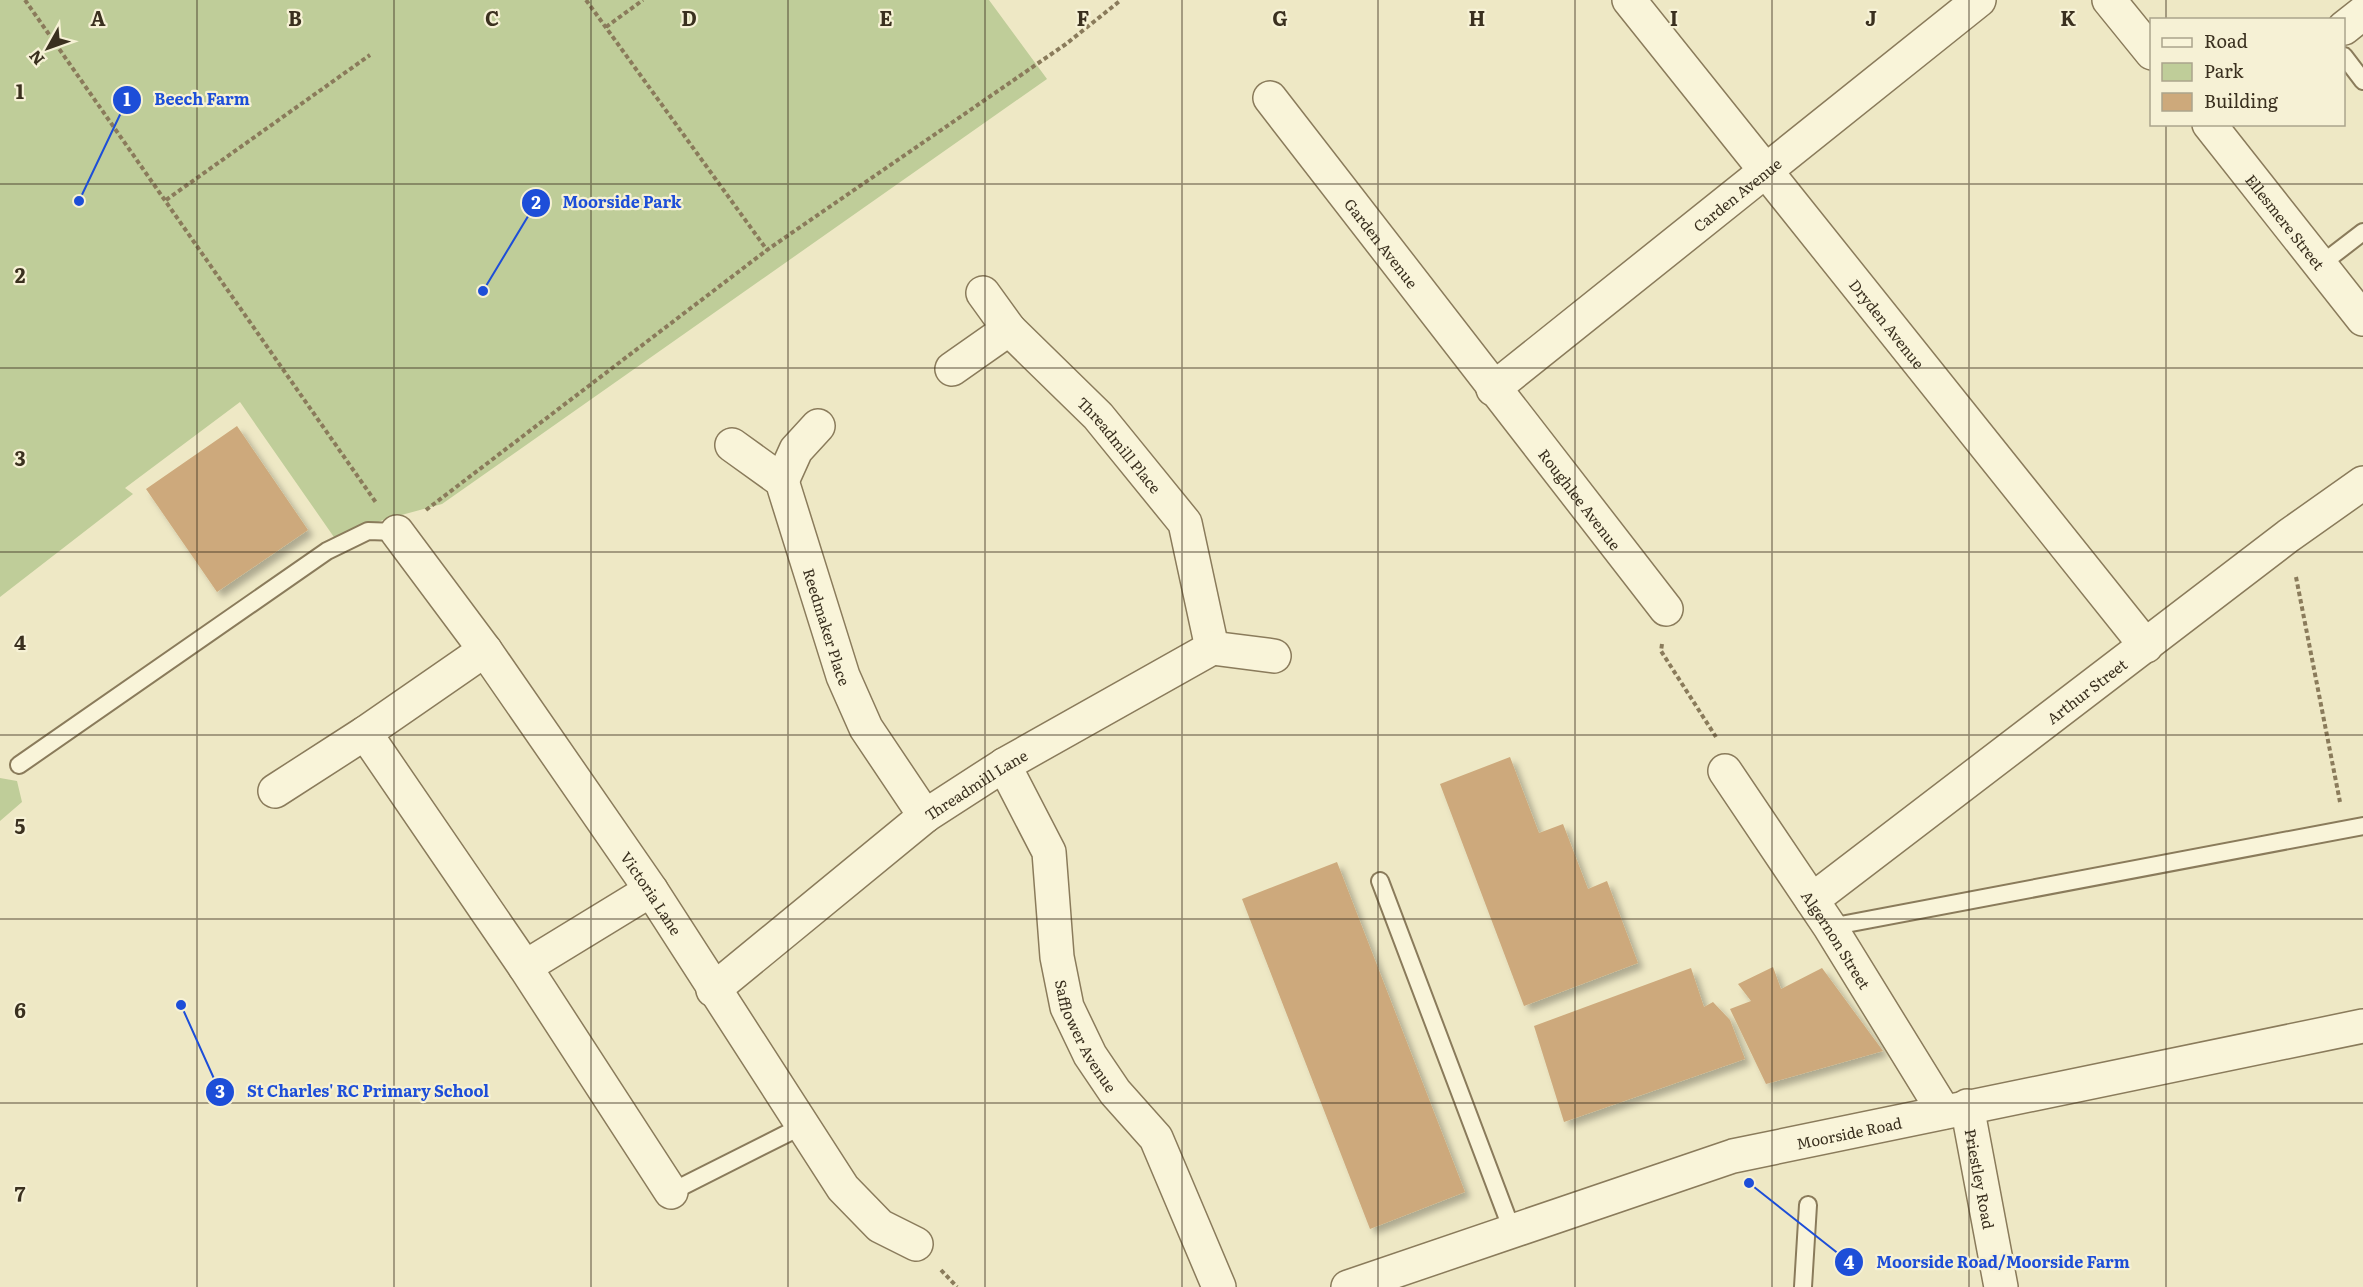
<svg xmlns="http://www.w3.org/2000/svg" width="2363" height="1287" font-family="Literata,serif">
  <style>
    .green { fill: #bfcd99 }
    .building { fill: #cda97b; filter: url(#shadow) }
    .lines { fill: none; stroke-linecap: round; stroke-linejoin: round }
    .service-casing { stroke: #8a7b5b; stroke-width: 20 }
    .minor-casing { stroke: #8a7b5b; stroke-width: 36 }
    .tertiary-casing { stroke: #8a7b5b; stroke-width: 36 }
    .path { stroke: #8a7b5b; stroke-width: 4; stroke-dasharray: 4.5 3; stroke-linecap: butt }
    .service { stroke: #f9f4d9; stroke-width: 16 }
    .minor { stroke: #f9f4d9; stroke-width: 33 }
    .tertiary { stroke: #f9f4d9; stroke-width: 33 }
    .grid { fill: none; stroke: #3a301f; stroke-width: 1.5; stroke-opacity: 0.55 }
    .labels { text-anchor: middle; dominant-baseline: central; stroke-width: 4.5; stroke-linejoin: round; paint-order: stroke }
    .street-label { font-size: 15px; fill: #3a301f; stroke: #f6f1d5 }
    .grid-label { font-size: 20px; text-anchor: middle; font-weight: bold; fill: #3a301f; stroke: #f6f1d5; stroke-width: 4.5; stroke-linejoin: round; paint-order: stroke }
    .leader { fill: none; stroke: #1d4ed8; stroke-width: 2 }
    .callout-dot { fill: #1d4ed8; stroke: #f6f1d5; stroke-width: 2 }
    .mark-label { font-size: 18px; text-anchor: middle; font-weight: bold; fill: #fff }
    .callout-label { font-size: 16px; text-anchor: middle; font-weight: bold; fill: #1d4ed8; stroke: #f6f1d5; stroke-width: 4.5; stroke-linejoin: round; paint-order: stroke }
  </style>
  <defs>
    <filter id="shadow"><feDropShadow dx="5.5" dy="5.5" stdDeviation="3" flood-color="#0004"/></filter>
  </defs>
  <rect width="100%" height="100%" fill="#eee8c5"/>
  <path class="green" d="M0,0H989L1047,79L442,504L383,520L336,540L240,402L125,488L133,494L0,597Z
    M0,778L17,781L22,802L0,821Z"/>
  <path class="building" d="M237,426L308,530L217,592L146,489Z
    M1510,757L1539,833L1563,824L1588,889L1607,881L1638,963L1524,1006L1440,784Z
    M1337,862L1465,1192L1370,1229L1242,899Z
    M1773,967L1781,989L1822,968L1883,1051L1766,1084L1730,1009L1751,1001L1738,984Z
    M1691,968L1704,1007L1713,1002L1730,1020L1745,1059L1564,1122L1534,1026Z"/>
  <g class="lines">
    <defs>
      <path id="service" d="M2344,56L2363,81
        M2320,265L2363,232
        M19,765L327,551L368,531L397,532
        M1380,881L1512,1230
        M1830,927L2363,826
        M671,1192L802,1126
        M1803,1287L1808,1205"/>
      <g id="minor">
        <path id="s1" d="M1629,0L2146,646"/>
        <path d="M2109,0L2152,53"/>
        <path d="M2344,28L2363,13"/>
        <path id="s2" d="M1270,98L1666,609"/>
        <path id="s3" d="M2209,124L2363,319"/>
        <path d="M983,293L1009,329"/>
        <path id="s4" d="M952,369L1009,329L1098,416L1185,523L1212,648"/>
        <path id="s5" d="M1493,389L1979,0"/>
        <path id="s6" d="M732,445L782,481L843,676L866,728L925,816"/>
        <path d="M782,481L796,450L818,426"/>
        <path id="s7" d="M397,532L485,650L651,890L843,1188L880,1226L916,1244"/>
        <path d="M365,733L525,967L671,1192"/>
        <path id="s8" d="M1004,765L1049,852L1057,957L1067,1007L1090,1055L1115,1092L1156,1138L1219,1287"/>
        <path id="s9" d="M1725,771L1830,927L1944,1112"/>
        <path d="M275,791L365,733L485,650"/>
        <path id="s10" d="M1812,900L2288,536L2363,483"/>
        <path d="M525,967L651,890"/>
        <path id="s11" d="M713,990L925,816L1004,765L1212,648L1274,656"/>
        <path id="s12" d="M1967,1106L2001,1287"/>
      </g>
      <g id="tertiary">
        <path id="s13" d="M1348,1287L1733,1156L2363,1026"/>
      </g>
    </defs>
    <use href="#service" class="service-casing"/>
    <use href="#minor" class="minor-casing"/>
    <use href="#tertiary" class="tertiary-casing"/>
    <path class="path" d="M25,0L377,504
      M586,0L767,250
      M606,27L643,0
      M166,200L370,55
      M426,510L767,250L1066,44L1121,0
      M2296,577L2340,802
      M1662,644L1661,651L1716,737
      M941,1270L957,1287"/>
    <use href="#service" class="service"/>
    <use href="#minor" class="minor"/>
    <use href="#tertiary" class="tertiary"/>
  </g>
  <path class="grid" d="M197,0V1287M394,0V1287M591,0V1287M788,0V1287M985,0V1287M1182,0V1287M1378,0V1287M1575,0V1287M1772,0V1287M1969,0V1287M2166,0V20M2166,124V1287M0,184H2363M0,368H2363M0,552H2363M0,735H2363M0,919H2363M0,1103H2363"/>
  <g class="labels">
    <g class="street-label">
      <text stroke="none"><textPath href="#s5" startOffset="312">Carden Avenue</textPath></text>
      <text stroke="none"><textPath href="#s3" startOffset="124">Ellesmere Street</textPath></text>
      <text stroke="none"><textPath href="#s2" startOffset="183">Garden Avenue</textPath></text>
      <text stroke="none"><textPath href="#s1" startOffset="414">Dryden Avenue</textPath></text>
      <text stroke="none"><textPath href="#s4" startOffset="230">Threadmill Place</textPath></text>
      <text stroke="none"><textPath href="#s2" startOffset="507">Roughlee Avenue</textPath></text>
      <text stroke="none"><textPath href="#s6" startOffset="214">Reedmaker Place</textPath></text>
      <text stroke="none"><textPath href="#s10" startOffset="345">Arthur Street</textPath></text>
      <text stroke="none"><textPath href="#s11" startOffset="334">Threadmill Lane</textPath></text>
      <text stroke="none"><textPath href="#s7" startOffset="442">Victoria Lane</textPath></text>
      <text stroke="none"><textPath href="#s9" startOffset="202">Algernon Street</textPath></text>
      <text stroke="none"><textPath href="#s8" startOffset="288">Safflower Avenue</textPath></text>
      <text stroke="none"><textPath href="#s13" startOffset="525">Moorside Road</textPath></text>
      <text stroke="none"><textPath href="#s12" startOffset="74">Priestley Road</textPath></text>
    </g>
  </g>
  <g class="grid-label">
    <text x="98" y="26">A</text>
    <text x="295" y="26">B</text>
    <text x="492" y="26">C</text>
    <text x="689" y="26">D</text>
    <text x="886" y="26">E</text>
    <text x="1083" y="26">F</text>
    <text x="1280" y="26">G</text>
    <text x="1477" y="26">H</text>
    <text x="1674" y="26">I</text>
    <text x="1871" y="26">J</text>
    <text x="2068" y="26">K</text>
    <text x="20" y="99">1</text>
    <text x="20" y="283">2</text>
    <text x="20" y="466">3</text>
    <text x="20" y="650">4</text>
    <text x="20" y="834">5</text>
    <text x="20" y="1018">6</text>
    <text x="20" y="1202">7</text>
  </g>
  <path class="leader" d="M79 201L127 100M483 291L536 203M181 1005L220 1092M1749 1183L1849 1262"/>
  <g class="callout-dot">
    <circle cx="79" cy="201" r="6"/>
    <circle cx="483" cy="291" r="6"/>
    <circle cx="181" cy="1005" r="6"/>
    <circle cx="1749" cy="1183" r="6"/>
    <circle cx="127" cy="100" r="15"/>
    <circle cx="536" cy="203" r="15"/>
    <circle cx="220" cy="1092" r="15"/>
    <circle cx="1849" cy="1262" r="15"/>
  </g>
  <g class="mark-label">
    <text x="127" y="106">1</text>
    <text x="536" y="209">2</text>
    <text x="220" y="1098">3</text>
    <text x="1849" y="1269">4</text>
  </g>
  <g class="callout-label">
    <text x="202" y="105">Beech Farm</text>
    <text x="622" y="208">Moorside Park</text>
    <text x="368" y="1097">St Charles' RC Primary School</text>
    <text x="2003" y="1268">Moorside Road/Moorside Farm</text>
  </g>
  <rect x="2150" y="18" width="195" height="108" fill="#f6f1d5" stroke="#aba48c" stroke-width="1.5"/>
  <rect x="2162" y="38" width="30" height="9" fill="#f9f4d9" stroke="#aba48c" stroke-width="1.5"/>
  <text x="2204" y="48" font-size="18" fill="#3a301f">Road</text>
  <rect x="2162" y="63" width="30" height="18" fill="#bfcd99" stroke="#aba48c" stroke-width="1.5"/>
  <text x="2204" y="78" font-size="18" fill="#3a301f">Park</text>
  <rect x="2162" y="93" width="30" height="18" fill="#cda97b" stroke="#aba48c" stroke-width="1.5"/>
  <text x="2204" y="108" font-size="18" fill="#3a301f">Building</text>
  <g transform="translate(48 48) rotate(230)" stroke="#f6f1d5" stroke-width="4.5" paint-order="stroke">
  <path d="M0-4.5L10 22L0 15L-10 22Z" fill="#3a301f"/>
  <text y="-9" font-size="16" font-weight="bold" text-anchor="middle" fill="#3a301f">N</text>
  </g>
</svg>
